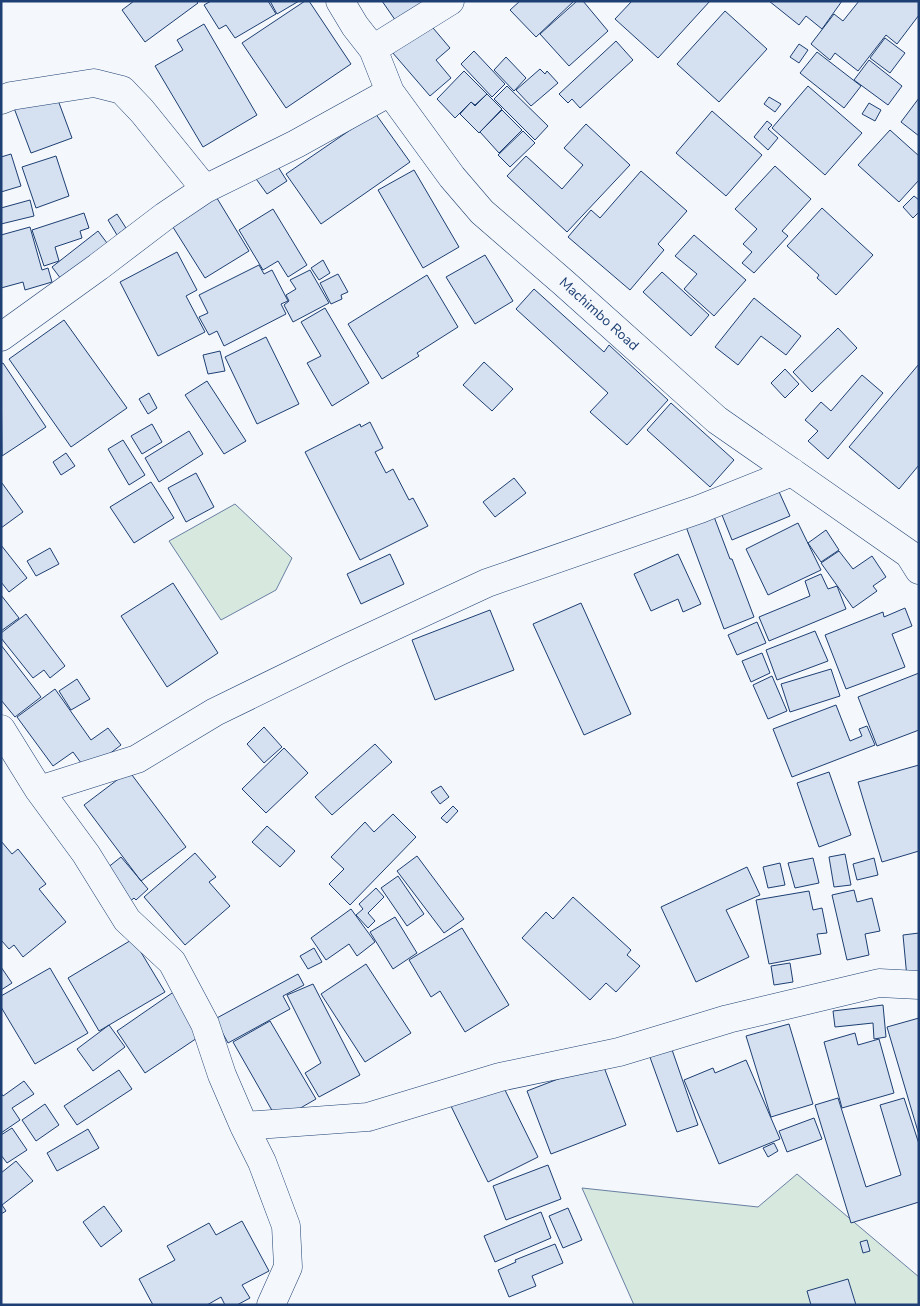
<svg xmlns="http://www.w3.org/2000/svg" width="920" height="1306" font-family="'Nunito Sans',sans-serif">
  <style>
    .green { fill: #d7e8df; stroke: #687fa3 }
    .building { fill: #d5e0f0; stroke: #1d3f73 }
    .lines { fill: none; stroke-linecap: round; stroke-linejoin: round }
    .minor-casing { stroke: #1d3f73; stroke-width: 29 }
    .minor { stroke: #f4f7fb; stroke-width: 28 }
    .labels { text-anchor: middle; dominant-baseline: central; stroke-width: 4; stroke-linejoin: round; paint-order: stroke }
    .street-label { font-size: 14px; fill: #1d3f73; stroke: #f4f7fb }
  </style>
  <rect width="100%" height="100%" fill="#f4f7fb"/>
  <path class="green" d="M235,504L292,558L276,590L221,620L169,541Z
    M797,1174L919,1277V1305H634L582,1188L758,1207Z"/>
  <path class="building" d="M134,1H196L198,3L145,42L122,10Z
    M211,1H268L276,14L235,38L226,25L219,29L204,5Z
    M270,1H299L277,14Z
    M305,1H309L351,64L286,108L242,43Z
    M382,1H426L400,27Z
    M520,1H574L536,37L510,10Z
    M577,1H583L608,31L569,66L540,34Z
    M632,1H710L658,58L615,19Z
    M769,1H842L822,29L806,16L799,25Z
    M859,1H919V15L897,44L886,35L858,71L835,53L830,60L811,44L834,14L843,21Z
    M725,11L767,49L719,102L677,64Z
    M428,22L450,48L436,60L451,78L430,96L392,52Z
    M204,24L257,115L203,147L155,66L183,50L177,40Z
    M885,38L905,53L890,73L870,58Z
    M616,41L633,60L580,108L572,99L568,103L559,94Z
    M799,44L808,50L799,63L790,57Z
    M474,51L505,84L492,97L461,64Z
    M817,52L861,86L844,108L800,73Z
    M506,57L526,78L514,91L494,70Z
    M869,60L902,86L888,105L854,80Z
    M540,69L545,74L547,71L558,83L531,106L516,90Z
    M464,71L487,94L475,105L471,102L455,118L437,99Z
    M507,86L548,126L535,140L494,99Z
    M808,86L862,133L825,175L772,128Z
    M55,92L72,138L31,153L14,108Z
    M487,94L502,109L479,133L460,114L471,102L475,106Z
    M769,97L781,104L775,112L764,104Z
    M919,98V136L901,122Z
    M869,103L881,110L875,121L862,114Z
    M502,110L522,130L499,153L480,132Z
    M712,111L762,155L726,196L676,153Z
    M375,113L410,162L321,224L286,174Z
    M767,121L772,125L768,129L778,138L768,150L754,137Z
    M586,124L630,165L567,232L507,176L526,156L562,189L583,165L564,148Z
    M890,130L919,156V180L899,202L858,165Z
    M523,131L535,143L510,167L498,155Z
    M11,154L21,186L1,192V157Z
    M56,156L69,196L36,208L22,167Z
    M275,162L287,181L267,194L254,176Z
    M775,166L811,199L782,231L788,236L754,273L742,263L752,252L743,244L757,229L735,209Z
    M414,170L459,247L423,268L378,190Z
    M641,171L687,211L658,244L664,250L630,290L568,237L591,210L600,218Z
    M212,190L249,251L205,278L171,224Z
    M914,196L919,200V212L913,218L903,207Z
    M30,200L34,216L1,224V208Z
    M822,208L873,255L836,295L817,278L819,275L787,246Z
    M273,209L307,265L288,277L278,261L263,270L239,230Z
    M84,213L89,228L80,231L82,238L55,247L59,261L44,266L32,230Z
    M117,214L126,228L117,235L108,220Z
    M30,227L42,270L48,268L52,282L25,290L23,282L1,288V235Z
    M98,231L113,251L67,287L52,267Z
    M694,235L746,280L714,316L684,289L697,274L675,256Z
    M177,252L197,290L186,296L205,332L158,356L120,282Z
    M485,255L513,301L475,324L446,277Z
    M323,260L330,273L319,280L311,268Z
    M259,265L264,274L272,270L288,301L281,304L286,314L224,346L217,331L209,335L199,317L208,313L199,295Z
    M310,270L329,303L293,322L284,305L289,301L286,295L296,289L290,280Z
    M662,272L709,315L691,336L643,292Z
    M338,274L348,292L341,295L342,299L331,304L320,283Z
    M427,275L458,327L417,353L419,356L382,379L348,324Z
    M534,289L604,352L609,345L668,400L627,445L590,412L608,393L516,309Z
    M754,298L801,336L786,355L761,336L738,365L715,347Z
    M325,308L369,383L332,406L307,363L321,356L301,322Z
    M64,320L127,408L71,447L9,359Z
    M838,328L857,348L812,392L793,372Z
    M266,337L299,404L257,424L225,357Z
    M220,351L225,371L208,374L203,355Z
    M484,362L513,389L492,411L463,385Z
    M3,363L46,427L2,456L1,364Z
    M919,364V465L899,489L849,447Z
    M785,369L799,384L785,398L771,383Z
    M862,375L883,393L828,459L808,441L818,431L805,420L821,402L831,411Z
    M207,381L246,441L224,454L185,395Z
    M149,393L157,408L148,414L139,399Z
    M671,403L734,460L710,487L647,430Z
    M370,422L383,448L375,452L386,473L393,469L409,500L413,498L428,526L360,560L305,452L360,424L361,427Z
    M152,424L162,442L142,454L131,436Z
    M189,431L203,454L159,482L145,458Z
    M123,440L145,475L129,485L108,449Z
    M66,453L75,466L61,475L53,462Z
    M196,473L214,507L186,522L168,488Z
    M514,478L526,493L495,517L483,502Z
    M151,482L174,518L134,543L110,507Z
    M2,483L23,512L1,528V484Z
    M776,485L790,516L732,540L720,510Z
    M713,514L730,559H732L754,617L724,629L685,524Z
    M798,523L821,570L768,595L746,549Z
    M826,530L839,550L821,562L808,543Z
    M1,545L27,578L9,592L1,582Z
    M50,548L59,564L36,576L27,561Z
    M839,551L853,569L872,556L886,577L873,586L877,591L853,608L821,563Z
    M390,554L404,584L361,604L347,574Z
    M678,554L701,604L683,612L678,599L651,611L634,574Z
    M821,574L828,589L837,586L846,609L769,641L759,617L810,596L805,581Z
    M173,583L218,653L167,687L121,616Z
    M1,595L19,618L1,631Z
    M581,603L631,714L584,735L533,624Z
    M905,608L912,626L892,634L905,667L846,689L825,635L883,612L884,617Z
    M490,610L514,670L435,700L412,640Z
    M26,614L65,666L50,678L44,670L33,678L1,638V633Z
    M757,622L766,643L737,655L728,635Z
    M815,631L828,661L777,680L766,650Z
    M1,645L41,697L15,717L1,700Z
    M762,653L770,673L751,682L742,661Z
    M831,669L840,696L790,712L781,684Z
    M919,673V730L877,746L858,697Z
    M772,676L787,711L768,719L753,685Z
    M77,679L90,699L71,710L59,691Z
    M55,689L91,740L108,728L121,745L87,771L73,752L53,766L17,717Z
    M836,705L850,741L862,736L859,729L867,726L875,745L792,777L773,729Z
    M264,727L282,747L264,763L247,744Z
    M375,744L392,762L332,815L315,797Z
    M284,748L308,773L266,813L242,789Z
    M919,765V851L882,862L858,782Z
    M129,771L186,847L141,881L84,805Z
    M829,772L851,835L819,847L797,783Z
    M441,786L449,797L440,804L431,792Z
    M453,806L458,811L447,823L441,818Z
    M393,814L416,837L350,905L329,884L344,869L331,857L365,822L374,832Z
    M267,826L295,851L280,867L252,842Z
    M1,841L12,854L18,849L46,884L39,889L66,922L23,957L14,945L9,949L1,940Z
    M195,853L216,877L209,882L230,906L185,945L144,897Z
    M845,854L851,885L834,887L829,857Z
    M417,856L464,919L444,933L397,871Z
    M121,857L148,889L136,900L134,898L128,903L102,872Z
    M813,858L819,883L795,888L788,863Z
    M874,858L878,875L857,880L853,864Z
    M780,863L785,885L768,888L763,867Z
    M747,867L760,895L726,910L749,957L696,982L661,907Z
    M398,876L424,914L407,926L381,888Z
    M376,888L384,897L368,913L375,921L368,928L356,915L363,909L359,904Z
    M854,890L857,902L872,898L880,931L865,934L869,955L847,960L832,895Z
    M809,891L813,910L822,908L827,933L817,934L821,954L769,964L756,900Z
    M573,897L631,950L627,955L640,966L616,992L606,983L590,1000L522,938L546,912L553,919Z
    M351,909L375,942L357,956L349,944L326,960L311,938Z
    M395,917L417,953L393,969L370,932Z
    M462,928L509,1005L465,1032L440,991L431,997L409,960Z
    M919,933V977L907,978L903,935Z
    M133,939L165,992L99,1031L68,978Z
    M314,948L322,962L308,969L300,956Z
    M790,963L793,982L774,985L771,966Z
    M366,964L411,1033L365,1062L321,994Z
    M1,967L12,983L1,990Z
    M50,968L88,1033L35,1064L1,1007V996Z
    M298,974L304,985L283,996L290,1009L228,1043L215,1019Z
    M313,984L360,1075L319,1097L305,1073L321,1063L287,995Z
    M175,991L203,1034L145,1073L117,1031Z
    M883,1005L886,1037L874,1039L873,1023L835,1027L833,1011Z
    M919,1018V1135L887,1027Z
    M270,1021L316,1099L278,1121L233,1042Z
    M789,1024L813,1104L771,1117L746,1036Z
    M109,1025L125,1047L93,1071L77,1049Z
    M855,1033L858,1045L879,1039L894,1093L842,1108L824,1042Z
    M669,1041L698,1125L677,1132L647,1049Z
    M746,1060L780,1139L719,1164L684,1080L713,1068L715,1073Z
    M602,1062L626,1125L551,1154L527,1091Z
    M119,1070L132,1089L77,1125L64,1106Z
    M500,1080L538,1157L488,1182L450,1104Z
    M24,1081L34,1094L12,1108L20,1120L1,1133V1093L3,1096Z
    M838,1098L866,1187L901,1175L880,1105L904,1098L919,1144V1202L851,1223L815,1105Z
    M45,1104L59,1125L36,1141L22,1120Z
    M814,1118L822,1139L787,1152L779,1131Z
    M12,1128L27,1150L7,1163L1,1155V1135Z
    M88,1129L99,1148L57,1171L47,1153Z
    M774,1143L778,1151L768,1157L763,1148Z
    M16,1161L33,1181L2,1205L6,1211L1,1214V1173Z
    M548,1165L561,1199L506,1220L493,1186Z
    M104,1206L122,1231L101,1247L83,1222Z
    M568,1208L582,1240L563,1248L549,1216Z
    M541,1212L551,1238L495,1262L484,1236Z
    M242,1221L269,1271L242,1285L250,1298L237,1305H225L221,1297L207,1305H153L139,1279L175,1260L167,1246L209,1223L216,1235Z
    M867,1240L870,1251L863,1253L860,1242Z
    M555,1244L563,1263L532,1276L536,1286L509,1297L498,1270L516,1262L515,1260Z
    M848,1279L856,1305H811L807,1291Z"/>
  <g class="lines">
    <defs>
      <path id="minor" d="M340,1L355,26L373,49L390,92L452,177L482,212L564,283L717,420L909,554L919,570
        M373,49L450,1
        M1,100L11,96L94,83L122,90L142,111L205,189
        M1,337L98,267L165,216L205,189L296,144L390,92
        M1,729L39,790L86,854L127,920L172,962L205,1024L222,1075L244,1126L262,1162L286,1226L288,1267L271,1305
        M39,790L137,759L215,712L340,651L487,583L700,509L792,472
        M244,1126L368,1117L500,1077L619,1052L728,1019L879,983L919,985"/>
    </defs>
    <use href="#minor" class="minor-casing"/>
    <use href="#minor" class="minor"/>
  </g>
  <g class="labels">
    <g class="street-label">
      <text transform="translate(599 314) rotate(42)">Machimbo Road</text>
    </g>
  </g>
  <rect width="920" height="1306" fill="none" stroke="#1d3f73" stroke-width="5"/>
</svg>
